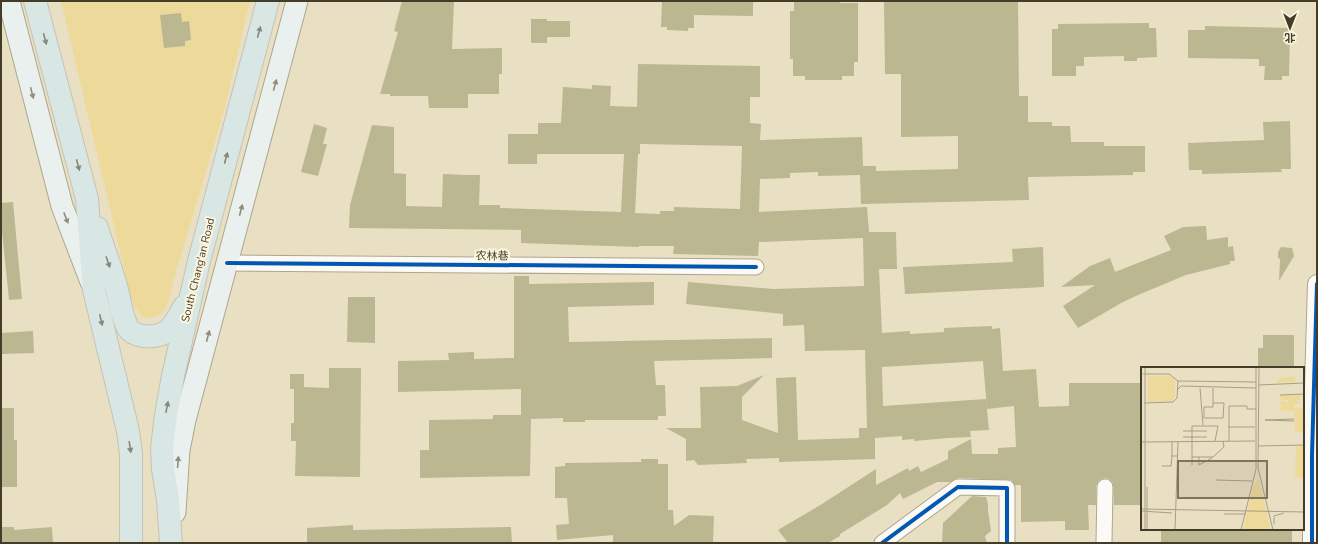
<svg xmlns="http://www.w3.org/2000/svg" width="1318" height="544" font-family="'Nunito Sans','Noto Sans SC',sans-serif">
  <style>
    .green { fill: #edda9b }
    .building { fill: #bab791; fill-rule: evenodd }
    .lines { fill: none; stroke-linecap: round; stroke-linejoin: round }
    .minor-casing { stroke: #ada68f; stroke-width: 17 }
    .tertiary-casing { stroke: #ada68f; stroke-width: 20 }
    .secondary-casing { stroke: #ada68f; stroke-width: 23 }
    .primary-casing { stroke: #c7c2b3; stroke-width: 24 }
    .minor { stroke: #fcfaf6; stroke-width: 15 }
    .tertiary { stroke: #fcfaf6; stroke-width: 18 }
    .secondary { stroke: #eaf0ed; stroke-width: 21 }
    .primary { stroke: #d8e6e4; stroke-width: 22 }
    .cycleway-casing { stroke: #fcf6e1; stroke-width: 6 }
    .cycleway { stroke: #0057b8; stroke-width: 4 }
    .oneway { fill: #86887c }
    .oneway2 { fill: #8e8d80 }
    .labels { text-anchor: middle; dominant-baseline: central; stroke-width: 4; stroke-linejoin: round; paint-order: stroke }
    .street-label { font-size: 11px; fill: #433c27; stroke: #fcf6e1 }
    .inset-road { fill: none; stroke: #a79e85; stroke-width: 1 }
    .view { fill: #7d755e; fill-opacity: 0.15; stroke: #7d755e; stroke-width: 2 }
    .inset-edge { fill: none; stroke: #433c27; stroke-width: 2 }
  </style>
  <rect width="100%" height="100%" fill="#e9e0c3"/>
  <path class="green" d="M61,1H250L224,111L173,282C168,302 168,321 142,317L135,307L131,298Z"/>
  <path class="building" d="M402,1H454L452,49L502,48V74H499V94H468V108H429L428,96H390V94H380L398,32L394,31Z
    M662,1H753V16L694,15V28H688V31L667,30V27H661Z
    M794,1H840V3H858V62H854V76H842V80H805V76H793V59H790V11H794Z
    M884,1H1018L1019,96H1028V122H1052V126H1070L1071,142H1104V146H1145V172H1133V175L1028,177L1029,200L861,204L860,175L818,176V172L790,173V178L760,179L759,212L867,207L869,232H896L897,269H879L882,333L910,331V334L944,332V328L992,326V329L1000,328L1003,371L1036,369L1039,407L1069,406V383H1142V505H1114L1113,483L1109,479L1106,478L1101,479L1098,482L1096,486V505H1088L1089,530H1065V521L1021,522V485H1015L1011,480L958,478L950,482H937L903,499L900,493L887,505L840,534V536L828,543H788L778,530L822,504L876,469V485L908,468L909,471L918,466L921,472L948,459V451L971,439L972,454H998V448L1016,447L1014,406L987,409L983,361L882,367L883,406L986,399L989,430L970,431L971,437L948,438L914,441V439L902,440V436L875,438V459L779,462V458L746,459L747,463L698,465L694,460L686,461V439L666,428H701L700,387L737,386L764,375L742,397V420L778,433L776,378L796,377L798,440L859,438V428H867L865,350L805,351L804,325L783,326V314L686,304L688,282L774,289L864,286L863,238L759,242L758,256L673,254L674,246H639V247L521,243V230L349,228L350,205L372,125L394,127V173L406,174V206L442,207L443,174L467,175H480L479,205H500V208L621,212L624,154H537V164H508V134H538V123H561L563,87L592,89V85L611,86L610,106L637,107L638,64L760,66V97H750V123L761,124L760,140L862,137L863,166H876V171L958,169V136L901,137V74H885ZM640,144L742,146L740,209L674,207V211H660V214L635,213L638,154H640Z
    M181,13L182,22L189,21L191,40L185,41V46L164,48L160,15Z
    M531,19H547V21H570V37H547V43H531Z
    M1149,23V28H1156L1157,57L1137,58V61H1124V56L1084,57V66H1076V76H1052V29H1058V24Z
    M1205,26L1290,28L1289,76H1282V80H1264L1265,66H1259V59L1188,58V30H1205Z
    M1290,121L1291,169H1281L1282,172L1202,174V170H1189L1188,143L1264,140L1263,122Z
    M314,124L327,128L323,144H327L318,176L301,172Z
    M13,202L22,299L9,300L1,221V203Z
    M1206,226L1207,240L1228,237V247L1233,246L1235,261H1230V264L1186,275L1138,295L1123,302L1078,328L1063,306L1095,285L1061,287L1090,266L1110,258L1115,272L1171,250L1164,236L1183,227Z
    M1043,247L1044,287L905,294L903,267L1013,262L1012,249Z
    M1281,247L1292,248L1294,256L1279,281L1280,259L1278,258V252Z
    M514,276H529V284L654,282V305L568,307L569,342L772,338V358L654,361L656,385H665L666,416H658V420H585V422H563V418L531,419L530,476L420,478V450H429V420L493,419V415H521V389L398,392V361L449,360L448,353L474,352V359L514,358Z
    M348,297H375V343L347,342Z
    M33,331L34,353L1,354V333Z
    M1263,335H1294V368H1258V348H1263Z
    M329,368H361L360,477L295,476L296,441H291V423H294V389H290V374H304V387L329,388Z
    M1,408H14V440H17V487H1Z
    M641,459H658V464H668V510H673L674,526L689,515L714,516L713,543H613V535L557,540L556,525L569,524L567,498H555V467L565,466V463L641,462Z
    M972,496L986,497L988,504V511L991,531L985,536L987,543H942L943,523Z
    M353,525V530L511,527L512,543H307V528Z
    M1,527H14V530L52,527L53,543H1Z
    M1223,529H1292V543H1161V530Z"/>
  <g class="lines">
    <defs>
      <path id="minor" d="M227,263L756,267
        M882,543L958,487L1007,488V543
        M1104,543L1105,487"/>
      <path id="tertiary" d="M1312,543V455L1317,284"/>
      <path id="secondary" d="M9,1L62,206L91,282
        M175,512L179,450L185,420L297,1"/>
      <path id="primary" d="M35,1L87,199L94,290L128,431L131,454V543
        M97,228C103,248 111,267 116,286C120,299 121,316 128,328C131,333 137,335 143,336C168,339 174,326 184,307
        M171,543L168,500L163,469L162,448L166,415L173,376L199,261L268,1"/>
    </defs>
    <use href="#minor" class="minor-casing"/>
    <use href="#tertiary" class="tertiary-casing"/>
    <use href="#secondary" class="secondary-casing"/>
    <use href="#primary" class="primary-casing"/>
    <use href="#minor" class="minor"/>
    <use href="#tertiary" class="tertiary"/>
    <use href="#secondary" class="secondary"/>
    <use href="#primary" class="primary"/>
    <defs>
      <path id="cycleway" d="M227,263L756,267
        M882,543L958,487L1007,488V543
        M1312,543V455L1317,284"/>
    </defs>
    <use href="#cycleway" class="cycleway-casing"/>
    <use href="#cycleway" class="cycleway"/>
  </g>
  <defs><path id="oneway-solid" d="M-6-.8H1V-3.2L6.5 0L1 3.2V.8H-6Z"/></defs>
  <g class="oneway">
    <use href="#oneway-solid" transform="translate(259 32) rotate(-75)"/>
    <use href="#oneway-solid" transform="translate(45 39) rotate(75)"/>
    <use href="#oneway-solid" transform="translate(226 158) rotate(-75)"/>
    <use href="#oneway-solid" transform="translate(78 165) rotate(75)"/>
    <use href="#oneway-solid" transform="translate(108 262) rotate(71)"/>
    <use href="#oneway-solid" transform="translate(101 320) rotate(77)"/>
    <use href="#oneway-solid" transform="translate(167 407) rotate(-79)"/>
    <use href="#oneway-solid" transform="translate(130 447) rotate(81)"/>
  </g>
  <g class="oneway2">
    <use href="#oneway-solid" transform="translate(275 85) rotate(-75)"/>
    <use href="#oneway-solid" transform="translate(32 93) rotate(76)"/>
    <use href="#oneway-solid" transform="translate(241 210) rotate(-75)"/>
    <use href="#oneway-solid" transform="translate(66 218) rotate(69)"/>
    <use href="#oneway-solid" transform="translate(208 336) rotate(-75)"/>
    <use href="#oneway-solid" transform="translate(178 462) rotate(-86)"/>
  </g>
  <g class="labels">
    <g class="street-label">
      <text transform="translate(492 256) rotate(1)">农林巷</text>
      <text transform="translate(198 270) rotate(-76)">South Chang'an Road</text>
    </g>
  </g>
  <g transform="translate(1141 367)">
    <rect width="163" height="163" fill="#e9e0c3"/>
    <path d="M7,9H28L34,13V31L31,34L7,35ZM154,9L155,15L135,16L139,11ZM139,28H159V33H153L159,34V37H153V44H140L139,34H145L147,37V33H140ZM153,41H163V65H154ZM155,79H163V111L154,110ZM117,110L130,163H102L111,124Z" fill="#edda9b"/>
    <path class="inset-road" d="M4,0V163M118,0L117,101L132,163M2,7H28L37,14L36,31L32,35L3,36M37,14L115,15M118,18L163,16M0,20V40M59,21L62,58M72,21V36H83L82,51H63V40H72V36M37,22L40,19L115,21M139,28L163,27M0,42V138M124,53L153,52M124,53L153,54M87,60H114M42,64H66M42,70H66M88,74V39H106V42H115M0,75L114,74M31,75V89H37M117,79L163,78M51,90H72L83,80L82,74M58,90V98L71,91M51,98V59H77L74,74M21,99H30L31,89M75,113L111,114M6,120V163M0,142L163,145M0,144L31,146M83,147H105M133,157V149L143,146M34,163L37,75M100,163L115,102V0"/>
    <path class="view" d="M37,94H126V131H37Z"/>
    <rect width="163" height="163" class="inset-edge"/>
  </g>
  <rect width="1318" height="544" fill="none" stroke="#433c27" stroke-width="4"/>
  <g transform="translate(1290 28) rotate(180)" stroke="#fcf6e1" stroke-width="3" paint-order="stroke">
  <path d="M0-3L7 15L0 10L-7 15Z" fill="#433c27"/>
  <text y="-6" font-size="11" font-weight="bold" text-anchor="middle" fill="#433c27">北</text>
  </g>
</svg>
